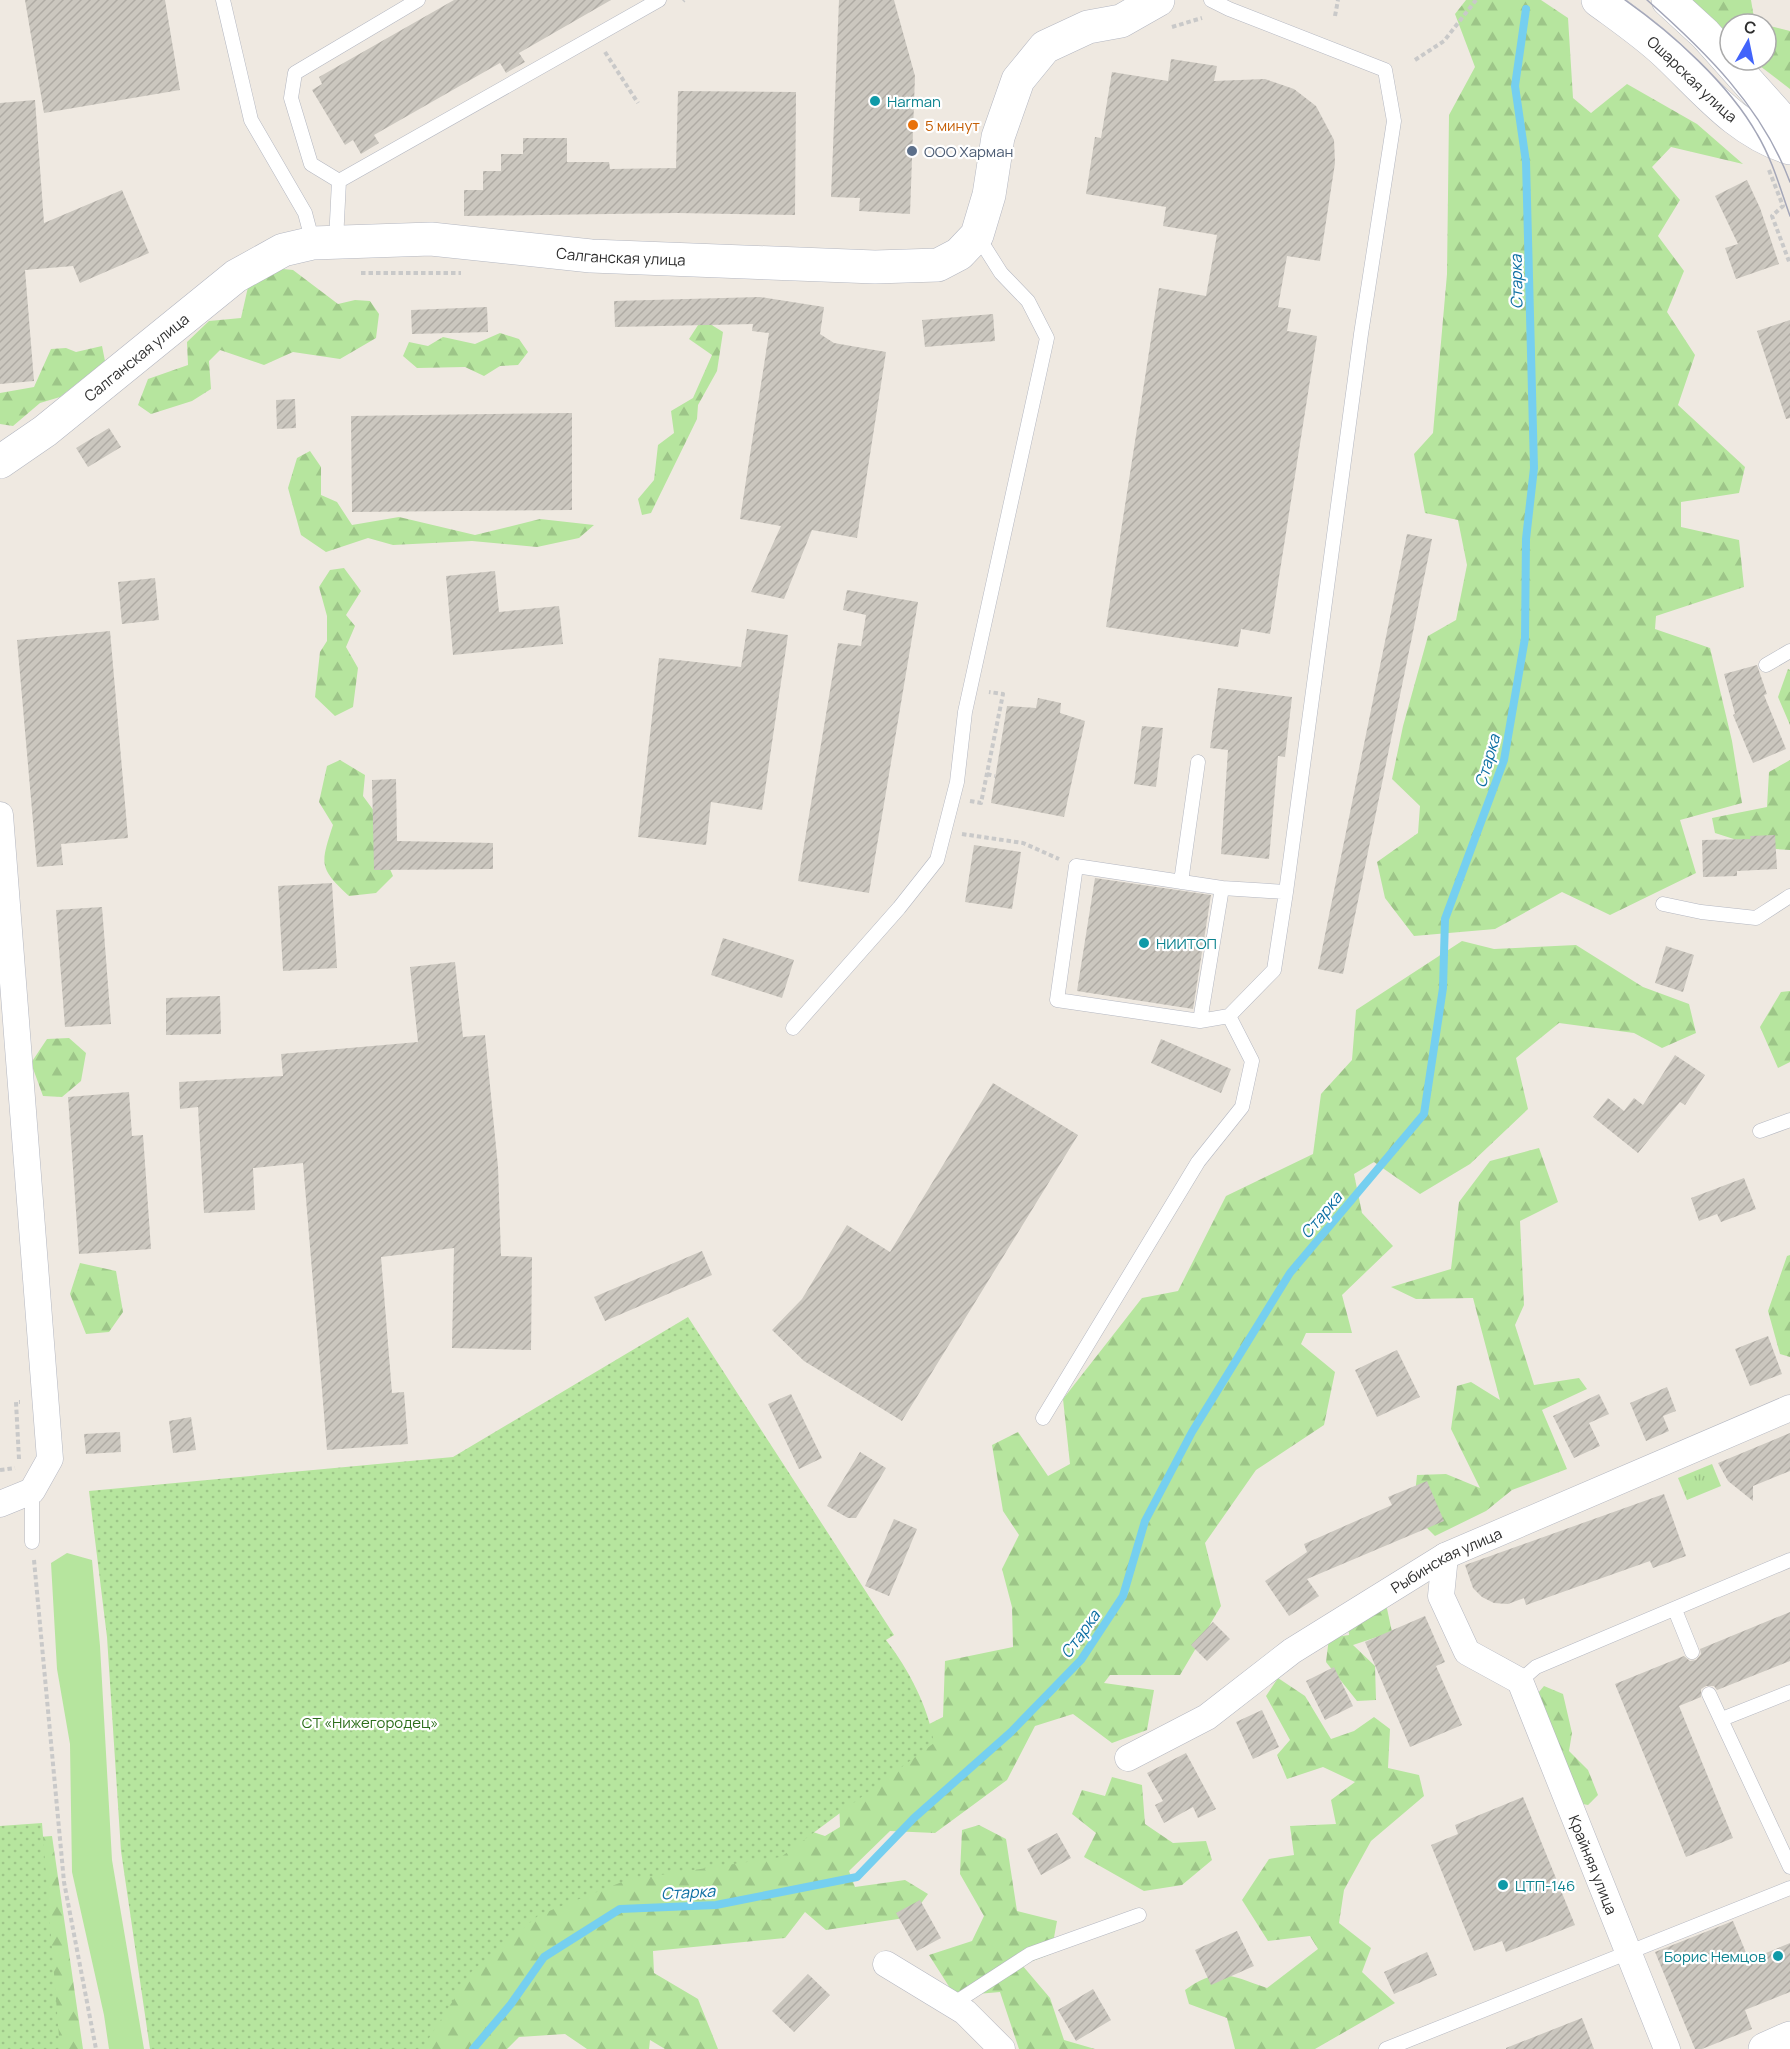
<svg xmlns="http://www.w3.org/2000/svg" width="1790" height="2049" font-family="Manrope,sans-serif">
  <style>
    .grass { fill: #b6e59e }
    .forest { fill: url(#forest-firs) }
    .park { fill: url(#park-tufts) }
    .garden { fill: url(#garden-dots) }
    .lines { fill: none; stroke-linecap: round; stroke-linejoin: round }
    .stream { stroke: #75cff0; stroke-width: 8 }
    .building { fill: url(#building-hatch) }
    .service-casing { stroke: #b4b7c1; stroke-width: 15 }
    .minor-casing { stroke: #b4b7c1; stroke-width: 27 }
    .tertiary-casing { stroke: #b4b7c1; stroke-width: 34 }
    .path { stroke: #c9c9c9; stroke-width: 4; stroke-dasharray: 4.5 3; stroke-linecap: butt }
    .service { stroke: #fff; stroke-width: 14 }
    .minor { stroke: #fff; stroke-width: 26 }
    .tertiary { stroke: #fff; stroke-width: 33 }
    .tram { stroke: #a3a6b8; stroke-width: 1.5 }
    .culture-dot { fill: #0f9aa8; stroke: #fff; stroke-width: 2 }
    .food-dot { fill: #e8710a; stroke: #fff; stroke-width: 2 }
    .service-dot { fill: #5c6f8a; stroke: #fff; stroke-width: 2 }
    .labels { text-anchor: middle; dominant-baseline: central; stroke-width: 4.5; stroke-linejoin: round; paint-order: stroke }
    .street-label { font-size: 15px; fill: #2e2e2e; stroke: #fff }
    .culture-label { font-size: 15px; fill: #0d838f; stroke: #fff; text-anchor: start }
    .food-label { font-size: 15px; fill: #c56008; stroke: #fff; text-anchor: start }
    .service-label { font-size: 15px; fill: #4e5e75; stroke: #fff; text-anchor: start }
    .park-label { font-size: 15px; fill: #2c6e1b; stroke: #fff }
    .water-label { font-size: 16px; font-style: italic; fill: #0d6fa3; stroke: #fff }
  </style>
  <defs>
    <pattern id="forest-firs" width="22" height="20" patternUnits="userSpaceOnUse" patternTransform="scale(1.5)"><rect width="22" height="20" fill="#b6e59e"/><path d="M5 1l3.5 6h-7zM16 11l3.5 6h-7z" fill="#9dc588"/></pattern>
    <pattern id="park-tufts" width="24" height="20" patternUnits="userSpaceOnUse" patternTransform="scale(1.5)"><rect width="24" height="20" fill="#b6e59e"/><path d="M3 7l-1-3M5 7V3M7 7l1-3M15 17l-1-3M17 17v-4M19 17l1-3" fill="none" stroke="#9dc588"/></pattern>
    <pattern id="garden-dots" width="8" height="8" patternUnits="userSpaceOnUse" patternTransform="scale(1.5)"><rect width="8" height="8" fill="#b6e59e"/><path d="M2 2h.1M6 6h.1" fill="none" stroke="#9dc588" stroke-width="1.8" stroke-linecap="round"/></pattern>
    <pattern id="building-hatch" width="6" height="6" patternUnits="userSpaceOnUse" patternTransform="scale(1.5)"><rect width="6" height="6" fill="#cbc7bf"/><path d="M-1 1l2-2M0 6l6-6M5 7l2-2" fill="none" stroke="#afaba4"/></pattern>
  </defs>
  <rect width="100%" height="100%" fill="#efe9e1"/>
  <path class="grass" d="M67,1553L92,1560L100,1646L112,1860L144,2049H109L104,2015L72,1872L70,1744L57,1669L51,1563Z"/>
  <path class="forest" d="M1466,0H1541L1568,18L1573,98L1591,113L1627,84L1697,124L1743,164L1671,147L1652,167L1680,200L1658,236L1684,271L1667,312L1695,355L1678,405L1745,467L1739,493L1681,502V527L1739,540L1744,587L1656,616L1655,629L1710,648L1732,741L1742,803L1680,820L1696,873L1610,915L1562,892L1495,929L1414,936L1385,898L1377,862L1418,833L1420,806L1392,779L1403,726L1428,636L1456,620L1467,565L1458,520L1425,513L1414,454L1433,433L1447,274L1449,115L1475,67L1455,14Z
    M1690,0H1751L1755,24H1730V39Z
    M1766,25L1790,31V89L1760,66V60H1766Z
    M262,267L293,270L338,304L355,300L370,301L379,314L376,338L340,359L293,352L264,365L220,350L209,361L211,389L192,401L151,414L138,405L148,379L188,365L187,342L209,321L241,318L250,278Z
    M702,319L723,332L717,371L698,405L697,419L651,513L642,515L638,499L654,480L658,445L674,433L671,411L693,398L712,355L689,339Z
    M500,333L519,339L528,352L518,365L500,366L484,376L465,367L417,368L403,356L409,342L428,346L443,337L475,344Z
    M102,346L105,361L60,397L40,403L13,426L0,424V393L34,387L51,349L66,348L76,352Z
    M310,451L321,467V495L337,502L352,525L399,517L475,535L540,519L594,525L579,538L537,547L472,541L393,545L368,538L326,552L301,535L288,488L297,458Z
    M344,568L361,591L346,615L355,626L346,647L358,668L353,707L335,716L315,697L320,652L327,641V616L319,587L330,570Z
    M1788,669L1790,670V725L1778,697Z
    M340,760L365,775L363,796L385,826L379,844L393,876L376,893L349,896C319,868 320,865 333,825L319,802L327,766Z
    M1790,760V850L1762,848L1715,833L1712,818L1767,807L1769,772Z
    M1462,941L1494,949L1576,945L1643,987L1689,1004L1696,1033L1662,1048L1634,1033L1559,1023L1516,1058L1528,1109L1470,1164L1420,1194L1374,1162L1354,1174L1362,1213L1393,1246L1342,1295L1352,1333H1306L1301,1344L1335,1372L1324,1425L1256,1470L1205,1543L1221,1606L1180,1675H1110L1104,1683L1154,1690L1147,1730L1112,1743L1073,1714L1035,1726L1007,1780L935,1833L890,1831L849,1871L855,1887L905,1880L928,1894L911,1917L826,1930L805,1912L785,1938L653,1951L654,1973L698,1999L718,2049H665L650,2040L649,2049H587L565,2034L519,2037L507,2049H405L289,2004L529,1909L792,1825L825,1836L840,1827L838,1770L943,1717L945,1661L1013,1647L1012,1607L1002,1569L1019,1535L1003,1511L992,1445L1018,1432L1048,1476L1070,1464L1063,1399L1142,1298L1178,1291L1226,1196L1313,1154L1321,1094L1352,1060L1356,1010Z
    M1790,991V1062L1778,1068L1760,1027L1781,992Z
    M69,1038L86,1053L81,1081L62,1097L43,1096L31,1063L47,1039Z
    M1539,1148L1558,1202L1520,1221L1524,1305L1515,1325L1534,1385L1579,1378L1587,1389L1542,1410L1567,1469L1512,1490L1486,1511L1435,1536L1413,1514L1417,1475L1446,1474L1480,1488L1451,1429L1457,1386L1471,1382L1500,1400L1473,1298L1416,1299L1391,1287L1451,1269L1459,1202L1490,1161Z
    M1790,1255V1357L1780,1354L1768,1311L1787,1256Z
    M80,1263L116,1271L123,1312L109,1332L86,1334L70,1294Z
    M1386,1604L1392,1632L1353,1645L1375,1666L1376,1700L1357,1701L1326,1662L1329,1638L1349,1635L1347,1609Z
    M1278,1678L1305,1696L1331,1739L1354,1731L1374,1717L1390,1729L1388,1768L1419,1775L1424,1796L1371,1841L1344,1890L1339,1923L1371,1948L1362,1972L1395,2003L1315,2049H1235L1227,2018L1189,2004L1185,1990C1219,1966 1231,1976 1267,1988L1318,1949L1310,1936L1268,1941L1242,1900L1269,1859L1294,1855L1290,1826L1336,1824L1331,1800L1355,1782L1323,1767L1287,1779L1277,1755L1290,1740L1266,1696Z
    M1544,1686L1563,1694L1572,1733L1569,1751L1588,1770L1598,1795L1588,1805L1572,1802L1533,1699Z
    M1112,1777L1142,1785L1145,1824L1173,1843L1206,1841L1212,1860L1182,1885L1144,1891L1084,1857L1096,1833L1072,1814L1082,1790L1105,1796Z
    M979,1825L1006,1839L1017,1911L1057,1921L1051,1954L1022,1965L1050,1998L1064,2040L1095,2049H1019L1000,1992L955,1996L929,1955L972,1941L984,1916L960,1874L962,1830Z
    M52,1836L83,2049H0V1840Z"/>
  <path class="park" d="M1712,1464L1721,1486L1687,1500L1678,1478Z"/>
  <path class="garden" d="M688,1317L894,1635L886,1640C909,1670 928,1706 934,1743L781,1857L627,1880L539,1915L472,1971L422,2049H150L121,1851L107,1637L89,1491L453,1457Z
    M42,1823L60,2049H0V1826Z"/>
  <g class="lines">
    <path class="stream" d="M473,2049L511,2004L544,1957L620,1909L716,1905L857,1877L914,1818L1011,1732L1081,1660L1123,1596L1145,1521L1192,1432L1290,1273L1424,1114L1443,988L1445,919L1504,760L1525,638L1526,539L1534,468L1526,162L1515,86L1526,9"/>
  </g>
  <path class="building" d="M25,0H165L180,90L44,113Z
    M454,0H611L519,53L525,62L506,73L500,63L374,135L379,143L361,154L353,140L345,145L312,90L322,84L319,77Z
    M839,0H894L915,76L910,214L859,211L860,198L831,197Z
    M1171,59L1217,66L1214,81L1265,79L1294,89L1316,106L1334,140L1335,163L1320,261L1287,256L1278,307L1291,309L1287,331L1317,336L1270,634L1241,629L1238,647L1106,627L1159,288L1206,296L1217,235L1163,226L1166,207L1086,194L1095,137L1101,138L1112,72L1168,81Z
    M678,91L796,92L795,215L677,213L464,216V190H483V171H501V154H523V138H567V162H609L610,169L676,168Z
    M35,100L44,223L122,190L149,253L80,283L73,266L25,270L34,381L0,384V103Z
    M1747,180L1760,208L1779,264L1736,279L1725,248L1738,244L1715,196Z
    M760,297L824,307L820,334L834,343L886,352L857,538L812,530L784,599L751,592L781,526L740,519L769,333L752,331L753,324L615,327L614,301Z
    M487,307L488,332L412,334L411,310Z
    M993,314L995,341L925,347L922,320Z
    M1790,320V418L1786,419L1757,331Z
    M295,399L296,428L277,429L276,400Z
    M572,413V510L352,512L351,416Z
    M109,428L121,447L88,467L76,448Z
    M1407,534L1432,539L1343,974L1318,969Z
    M495,571L499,612L559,606L563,644L453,655L446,576Z
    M155,578L159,620L122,624L118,582Z
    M847,590L918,602L869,893L798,881L838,643L861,646L866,615L843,610Z
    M747,629L788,635L762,810L711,802L706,845L638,837L659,658L741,667Z
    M110,631L128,838L61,844L63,865L37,867L17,640Z
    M1757,665L1767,694L1764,695L1786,749L1753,763L1733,715L1735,714L1724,674Z
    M1218,688L1292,697L1285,757L1278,756L1269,859L1221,854L1228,750L1210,748Z
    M1038,698L1061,703L1060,713L1085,721L1064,817L991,803L1007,706L1036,708Z
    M1142,726L1163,728L1156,787L1134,784Z
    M396,779L397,841L493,843V869L374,870L372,780Z
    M1775,835L1777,869L1737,871V876L1703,877L1702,840L1751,839L1750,836Z
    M974,845L1021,852L1012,909L965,902Z
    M1095,878L1211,895L1193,1009L1077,991Z
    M332,883L337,968L283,971L278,886Z
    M102,907L111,1024L65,1027L56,910Z
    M723,938L794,960L782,998L711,975Z
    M1666,946L1694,955L1683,992L1655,983Z
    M455,962L463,1037L485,1035L498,1167L501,1256L532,1257L531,1350L452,1348L454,1248L381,1257L392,1393L404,1392L408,1444L327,1450L303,1163L253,1168L255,1210L204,1213L198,1107L180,1109L179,1082L283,1076L281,1054L418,1042L410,967Z
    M220,996L221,1034L166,1035V998Z
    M1161,1039L1231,1069L1221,1093L1151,1063Z
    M1675,1055L1705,1075L1685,1105L1680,1102L1638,1153L1593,1117L1608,1098L1624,1111L1634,1098L1643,1105Z
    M993,1083L1078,1135L902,1421L804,1361L772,1330L802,1299L847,1225L890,1252Z
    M129,1092L132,1136L143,1135L151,1249L79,1254L68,1097Z
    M1744,1178L1756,1209L1721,1222L1717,1214L1699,1221L1691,1198Z
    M702,1251L712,1275L605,1321L594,1297Z
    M1768,1336L1782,1374L1750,1386L1735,1349Z
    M1397,1350L1420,1397L1377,1417L1355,1370Z
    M1667,1387L1676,1411L1663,1416L1669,1431L1646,1441L1630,1403Z
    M791,1394L822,1458L799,1469L768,1404Z
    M1599,1394L1609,1414L1589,1423L1600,1446L1574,1458L1553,1416Z
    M191,1417L196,1450L173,1453L169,1421Z
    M120,1432L121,1452L86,1454L84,1434Z
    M1790,1433V1471L1753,1486V1501L1728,1481L1718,1463Z
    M860,1452L886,1468L856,1518H848L827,1506Z
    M1427,1481L1444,1521L1307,1579L1319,1596L1289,1616L1265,1581L1307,1552L1304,1544L1392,1505L1388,1497Z
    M1664,1494L1686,1556L1653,1568L1650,1561L1526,1605L1524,1598L1508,1604L1494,1603L1482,1597L1473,1588L1465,1565Z
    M894,1519L917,1529L889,1596L865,1586Z
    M1790,1612V1661L1717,1690L1714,1686H1706L1701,1689V1697L1679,1706L1733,1838L1686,1857L1615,1684L1684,1656L1690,1661L1696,1660L1701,1654L1700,1649Z
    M1425,1616L1445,1662L1436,1666L1462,1725L1410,1747L1365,1642Z
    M1213,1622L1230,1639L1207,1661L1191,1645Z
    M1334,1667L1353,1706L1325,1720L1306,1681Z
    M1262,1710L1279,1747L1253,1759L1236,1722Z
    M1186,1753L1216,1809L1198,1818L1193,1807L1164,1823L1155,1805L1163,1801L1147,1773Z
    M1523,1797L1575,1925L1506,1952L1502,1941L1474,1951L1431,1845L1458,1834L1455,1825Z
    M1057,1833L1071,1858L1041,1875L1027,1849Z
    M920,1900L941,1938L917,1951L896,1913Z
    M1733,1921L1749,1960L1790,1943V1992L1745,2010L1752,2029L1702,2049H1695L1655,1952Z
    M1237,1931L1254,1966L1211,1985L1195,1950Z
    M1427,1952L1437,1975L1394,1994L1384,1972Z
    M808,1974L830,1995L794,2032L772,2011Z
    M1093,1989L1111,2020L1076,2041L1058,2010Z
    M1582,2018L1594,2049H1506V2048Z"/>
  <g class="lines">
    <defs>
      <path id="service" d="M223,0L251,120L305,213L313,243
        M1211,0L1229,9L1385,70L1394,121L1361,334L1286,892L1274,970L1229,1016L1200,1021L1057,1000L1076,866L1222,888L1286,892
        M339,181L659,0
        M339,181L311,164L291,98L295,73L418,0
        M336,241L339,181
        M1766,665L1790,651
        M1181,882L1198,762
        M1663,904L1701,912L1756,918L1790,896
        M1200,1021L1222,888
        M793,1028L899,908L937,860L957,782L965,712L1047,338L1028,301L1001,273L977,235
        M1760,1131L1790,1120
        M1043,1418L1198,1162L1242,1107L1252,1061L1229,1016
        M32,1491V1542
        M1675,1610L1692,1652
        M1520,1681L1536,1667L1790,1560
        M1709,1694L1790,1867
        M1722,1719L1790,1692
        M953,2004L1030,1954L1139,1915
        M1386,2049L1790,1888"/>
      <g id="minor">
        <path d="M0,815L50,1459L32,1491L0,1504"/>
        <path id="s1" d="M1445,1556L1441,1596L1467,1652L1520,1681L1667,2049"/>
        <path id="s2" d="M1128,1758L1207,1717L1292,1651L1445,1556L1790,1408"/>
        <path d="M886,1964L965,2012L1002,2049"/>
      </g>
      <g id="tertiary">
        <path id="s3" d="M1598,0C1621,17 1646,34 1667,54C1705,90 1738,132 1790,148"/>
        <path d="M1668,0L1705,34L1790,129"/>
        <path id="s4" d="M0,462L45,431L236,276L283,250L313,243L431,239L591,256L875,267L938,265L959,254L977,235L989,195L998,137L1018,80L1045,47L1088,27L1121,21L1158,0"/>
        <path d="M1765,2049L1790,2038"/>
      </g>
    </defs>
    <use href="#service" class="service-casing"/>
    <use href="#minor" class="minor-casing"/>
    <use href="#tertiary" class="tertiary-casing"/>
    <path class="path" d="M683,1L684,0
      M1335,16L1338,0
      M1172,27L1202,18
      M605,52L638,103
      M1415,60L1444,41L1476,0
      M1769,170L1783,206L1772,216L1790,264
      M361,273H461
      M987,774L995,776
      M970,801L981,803L1003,694L989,692
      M962,834L1023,843L1059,859
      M19,1459L16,1402H20
      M0,1470L15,1468
      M34,1560L64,1882L96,2049"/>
    <use href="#service" class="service"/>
    <use href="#minor" class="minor"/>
    <use href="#tertiary" class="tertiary"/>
    <path class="tram" d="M1625,0C1673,34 1728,83 1757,134C1772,159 1780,188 1790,216
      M1647,0C1706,52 1762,107 1790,182"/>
  </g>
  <g class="culture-dot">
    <circle cx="875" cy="101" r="6"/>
    <circle cx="1144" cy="943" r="6"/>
    <circle cx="1503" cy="1885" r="6"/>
    <circle cx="1778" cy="1956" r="6"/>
  </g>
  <circle class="food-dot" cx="913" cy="125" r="6"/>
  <circle class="service-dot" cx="912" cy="151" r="6"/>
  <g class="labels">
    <g class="street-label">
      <text stroke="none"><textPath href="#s3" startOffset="123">Ошарская улица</textPath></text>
      <text stroke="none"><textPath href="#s4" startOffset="694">Салганская улица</textPath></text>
      <text stroke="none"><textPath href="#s4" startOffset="172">Салганская улица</textPath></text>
      <text stroke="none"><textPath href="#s2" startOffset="376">Рыбинская улица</textPath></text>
      <text stroke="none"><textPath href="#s1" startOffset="360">Крайняя улица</textPath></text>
    </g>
    <g class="culture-label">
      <text x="887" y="101">Harman</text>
      <text x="1156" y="943">НИИТОП</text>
      <text x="1515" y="1885">ЦТП-146</text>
      <text x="1766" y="1956" text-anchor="end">Борис Немцов</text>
    </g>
    <g class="food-label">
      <text x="925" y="125">5 минут</text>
    </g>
    <g class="service-label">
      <text x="924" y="151">ООО Харман</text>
    </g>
    <g class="park-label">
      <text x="370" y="1722">СТ «Нижегородец»</text>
    </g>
    <g class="water-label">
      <text transform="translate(1516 282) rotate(-91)">Старка</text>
      <text transform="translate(1487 761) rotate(-74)">Старка</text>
      <text transform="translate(1321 1215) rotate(-50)">Старка</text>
      <text transform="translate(1080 1634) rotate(-54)">Старка</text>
      <text transform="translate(688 1892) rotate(-3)">Старка</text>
    </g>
  </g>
  <g transform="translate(1748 42) rotate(9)"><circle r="28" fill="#ffffff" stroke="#ababab" stroke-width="1.5"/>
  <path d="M0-4.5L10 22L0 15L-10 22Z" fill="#4264fb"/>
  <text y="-9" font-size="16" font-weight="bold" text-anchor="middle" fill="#2e2e2e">С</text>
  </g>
</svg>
